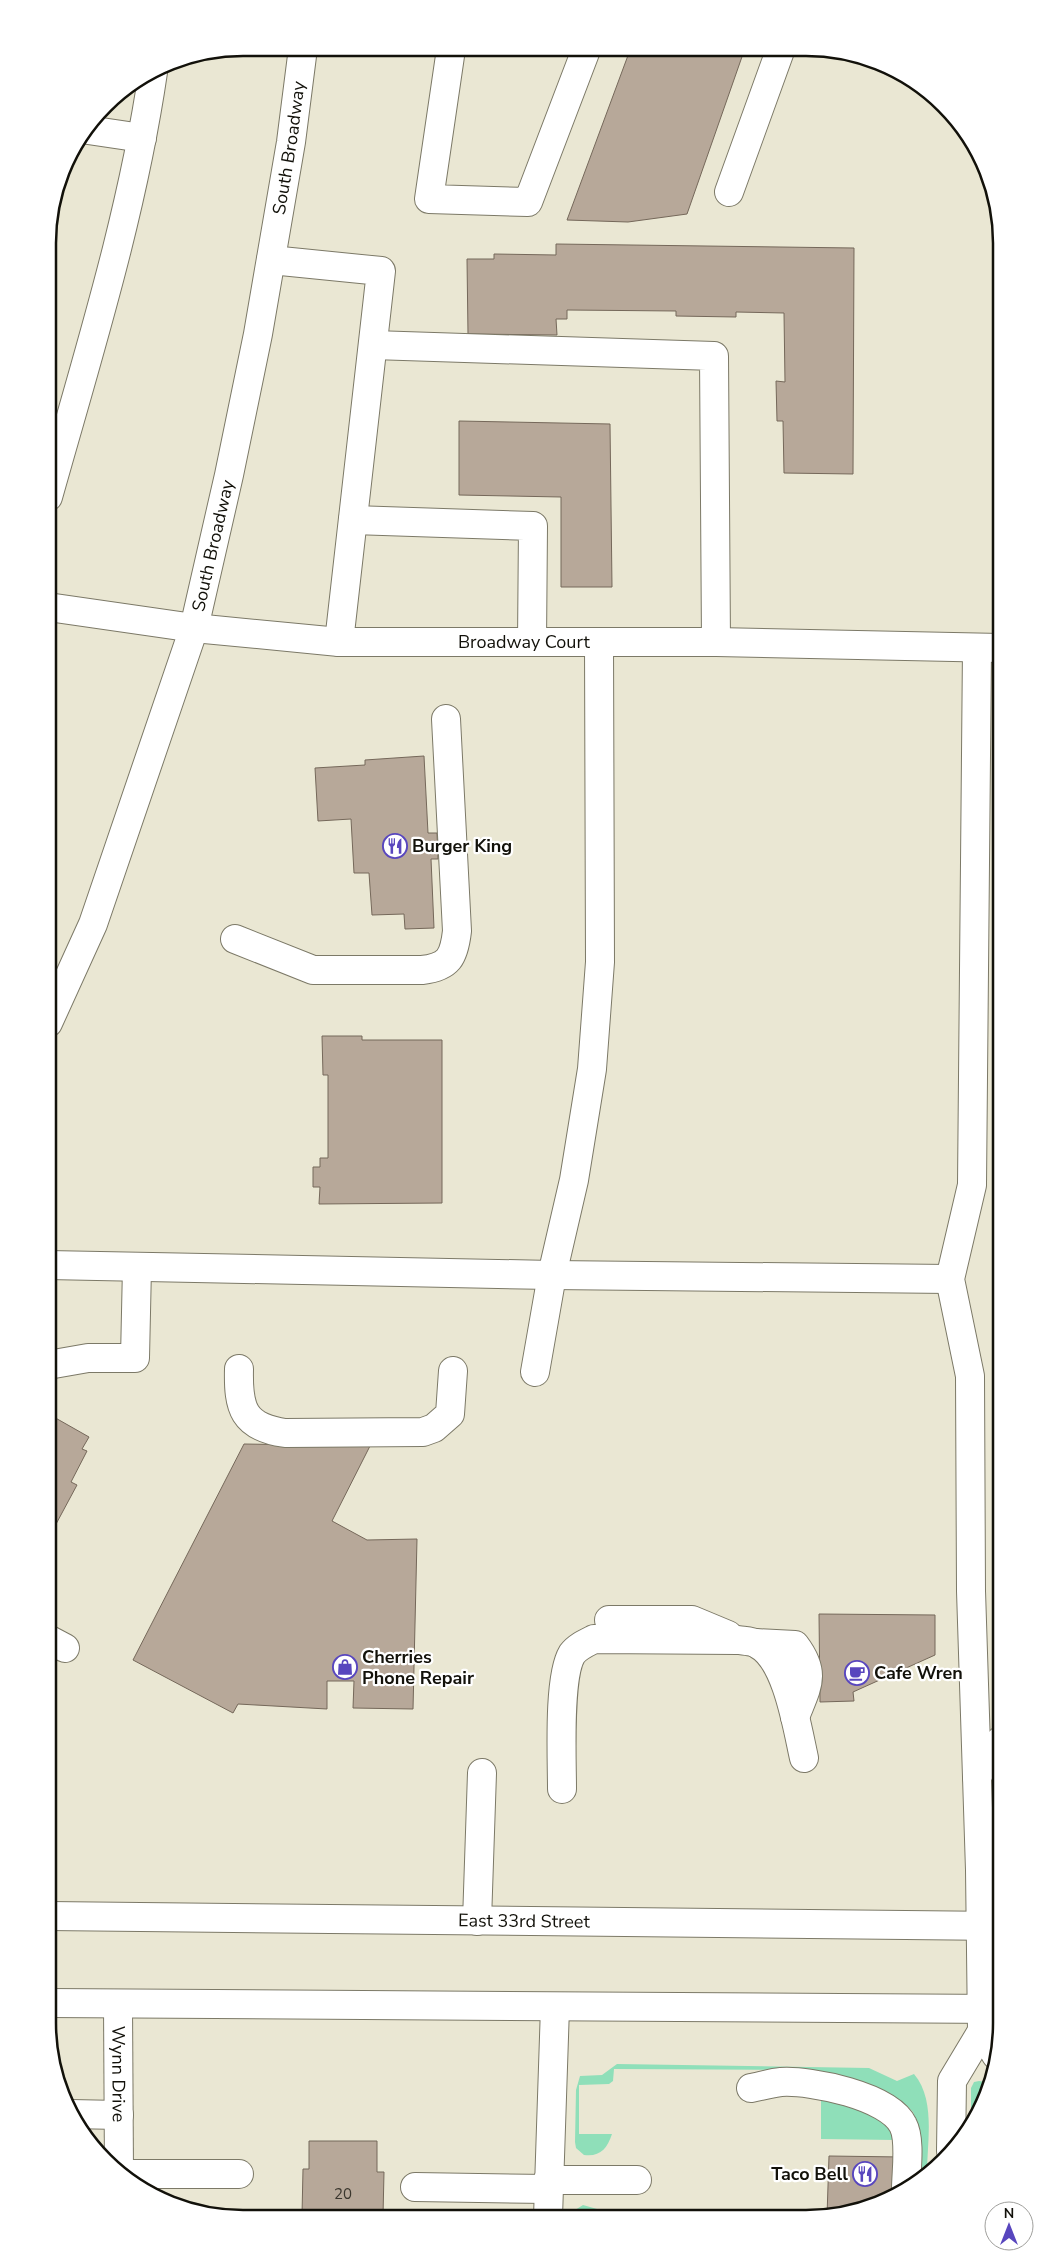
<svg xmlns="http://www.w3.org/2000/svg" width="1049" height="2266" font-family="'Nunito Sans',sans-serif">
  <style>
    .green { fill: #8fdfb9 }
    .building { fill: #b7a899; stroke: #75685a }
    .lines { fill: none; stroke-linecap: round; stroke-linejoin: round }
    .minor-casing { stroke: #7c7967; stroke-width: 30 }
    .major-casing { stroke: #7c7967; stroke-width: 30 }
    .minor { stroke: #fff; stroke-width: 28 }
    .major { stroke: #fff; stroke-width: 28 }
    .labels { text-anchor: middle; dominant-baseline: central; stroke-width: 4.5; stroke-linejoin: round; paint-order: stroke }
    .number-label { font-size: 15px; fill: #3b372e }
    .street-label { font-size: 18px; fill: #12110a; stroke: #fff }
    .poi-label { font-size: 18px; font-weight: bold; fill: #12110a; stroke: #fff; text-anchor: start }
    .rim { fill: none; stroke: #12110a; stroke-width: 2.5 }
  </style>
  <rect width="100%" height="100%" fill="#eae7d3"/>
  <path class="green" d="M617,2064L869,2068L897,2081L914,2074C936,2100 927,2142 927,2174L919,2181L917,2124L913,2112L907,2106L891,2094L834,2077L796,2070L614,2069L613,2081L609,2084L579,2085V2134H612C607,2149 600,2157 584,2155L576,2148L575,2142L576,2090L580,2076L602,2075Z
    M979,2081L986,2082C993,2095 978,2113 971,2124V2088L974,2082Z
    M821,2099L875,2115L890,2125L895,2140L821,2139Z
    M583,2205L604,2211L607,2217H575V2210Z"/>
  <path class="building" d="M630,50L744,51L687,214L628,222L567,220Z
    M556,244L854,248L853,474L784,473L783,421H777L776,381L785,382L784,313L736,312V317L676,316V311L567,310V319H556L557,335L468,334L467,259H494V254L556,255Z
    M459,421L610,424L612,587H561V497L459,495Z
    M996,482L1001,483V575H995Z
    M424,756L428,833H437L438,859H431L434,928L405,929L404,914L372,915L369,873H354L351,819L318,821L315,768L365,765V760Z
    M322,1036H362V1040H442V1203L319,1204L320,1187H313V1167H320V1158H328V1075H323Z
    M52,1416L89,1437L82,1449L87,1451L71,1482L77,1485L48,1539V1426Z
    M244,1444L370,1446L332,1521L367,1540L417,1539L413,1709L353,1708L354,1681H327V1709L238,1704L233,1713L133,1660Z
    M819,1614L935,1615V1655L853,1692L854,1701L820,1702Z
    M309,2141H377V2172H384L383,2216L302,2215L303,2169H309Z
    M829,2156L902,2157L901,2192L856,2212L827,2216Z"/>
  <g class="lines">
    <defs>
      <g id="minor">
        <path d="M451,49L429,199L528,202L586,50"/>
        <path d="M88,130L142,138"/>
        <path d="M729,192L780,51"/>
        <path d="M271,260L381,271L339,642"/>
        <path d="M373,345L714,356L716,642"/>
        <path d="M353,520L533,526L532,642"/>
        <path id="s1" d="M48,607L194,628L339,642H716L1001,648"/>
        <path d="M977,648L972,1185L950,1279L970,1376L971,1591L980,1870L982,2031L996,2055"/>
        <path d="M235,939L313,970H422C449,967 454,957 457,931L446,719"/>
        <path d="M48,1265L552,1275L950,1279"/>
        <path d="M48,1365L88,1358H135L137,1267"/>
        <path d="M239,1369C238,1408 243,1427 285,1433L423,1432L434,1428L450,1414L453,1371"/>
        <path d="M535,1372L552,1275L574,1180L592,1069L600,962L599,642"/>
        <path d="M609,1620H692L728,1635"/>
        <path d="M48,1639L65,1648"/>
        <path d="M756,1643L795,1645C817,1674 807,1686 795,1717"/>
        <path d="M977,1777L991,1750L1001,1740"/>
        <path d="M562,1789C562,1759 558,1677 572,1654C577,1647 586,1643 594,1639L738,1640C744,1641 752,1641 757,1644C787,1659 797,1727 804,1758"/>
        <path d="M477,1921L482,1773"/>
        <path id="s2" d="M118,2004L119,2173"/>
        <path d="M751,2088C761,2086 771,2083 781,2082C811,2080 889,2096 903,2125C911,2140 906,2172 906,2189"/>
        <path d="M71,2114L119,2115"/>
        <path d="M951,2151L952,2081L982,2031"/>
        <path d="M120,2174H239"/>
        <path d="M548,2180H637"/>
        <path d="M415,2187L548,2189"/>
        <path d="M548,2217L555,2007"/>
      </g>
      <g id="major">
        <path d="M48,497C87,358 132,216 153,72"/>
        <path id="s3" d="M48,1023L93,924L194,628L229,475L258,334L291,142L303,48"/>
        <path id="s4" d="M48,1916L1001,1926"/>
        <path d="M48,2003L1001,2009"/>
      </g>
    </defs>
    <use href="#minor" class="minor-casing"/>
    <use href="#major" class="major-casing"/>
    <use href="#minor" class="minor"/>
    <use href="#major" class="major"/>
  </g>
  <defs>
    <symbol id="restaurant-ring" viewBox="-11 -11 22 22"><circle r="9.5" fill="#fff" stroke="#5846be" stroke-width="1.5"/><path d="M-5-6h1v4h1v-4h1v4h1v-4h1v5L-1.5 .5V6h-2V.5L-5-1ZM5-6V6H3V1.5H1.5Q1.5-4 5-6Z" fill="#5846be"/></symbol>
    <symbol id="shop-ring" viewBox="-11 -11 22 22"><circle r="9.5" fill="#fff" stroke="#5846be" stroke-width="1.5"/><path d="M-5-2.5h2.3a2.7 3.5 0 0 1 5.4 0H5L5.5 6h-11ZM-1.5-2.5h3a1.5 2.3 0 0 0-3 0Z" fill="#5846be"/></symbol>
    <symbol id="cafe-ring" viewBox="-11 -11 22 22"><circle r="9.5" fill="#fff" stroke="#5846be" stroke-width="1.5"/><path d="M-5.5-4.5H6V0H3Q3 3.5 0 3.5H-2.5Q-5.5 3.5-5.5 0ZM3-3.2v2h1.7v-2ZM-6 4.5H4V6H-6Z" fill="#5846be"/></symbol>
  </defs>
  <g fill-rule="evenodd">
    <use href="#restaurant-ring" x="381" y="832" width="28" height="28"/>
    <use href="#shop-ring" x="331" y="1653" width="28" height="28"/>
    <use href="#cafe-ring" x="843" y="1659" width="28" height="28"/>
    <use href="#restaurant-ring" x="851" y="2160" width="28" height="28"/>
  </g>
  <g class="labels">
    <g class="number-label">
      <text x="343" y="2194">20</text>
    </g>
    <g class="street-label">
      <text stroke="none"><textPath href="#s3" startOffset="911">South Broadway</textPath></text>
      <text stroke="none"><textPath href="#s3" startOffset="506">South Broadway</textPath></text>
      <text stroke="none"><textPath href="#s1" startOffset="478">Broadway Court</textPath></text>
      <text stroke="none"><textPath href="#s4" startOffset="476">East 33rd Street</textPath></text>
      <text stroke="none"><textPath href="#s2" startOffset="70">Wynn Drive</textPath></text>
    </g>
    <g class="poi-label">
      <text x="412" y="846">Burger King</text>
      <text x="362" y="1657">Cherries<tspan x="362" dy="21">Phone Repair</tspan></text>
      <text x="874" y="1673">Cafe Wren</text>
      <text x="848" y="2174" text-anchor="end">Taco Bell</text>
    </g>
  </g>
  <path d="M0 0H1049V2266H0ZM243 56H806A187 187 0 0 1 993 243V2023A187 187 0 0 1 806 2210H243A187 187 0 0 1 56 2023V243A187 187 0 0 1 243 56Z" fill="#fff" fill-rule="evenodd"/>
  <path class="rim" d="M243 56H806A187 187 0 0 1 993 243V2023A187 187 0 0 1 806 2210H243A187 187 0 0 1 56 2023V243A187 187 0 0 1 243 56Z"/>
  <g transform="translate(1009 2226)"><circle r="24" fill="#ffffff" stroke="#a0a09d"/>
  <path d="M0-4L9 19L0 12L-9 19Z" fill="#5846be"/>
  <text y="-8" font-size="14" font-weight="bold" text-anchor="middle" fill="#12110a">N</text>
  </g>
</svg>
